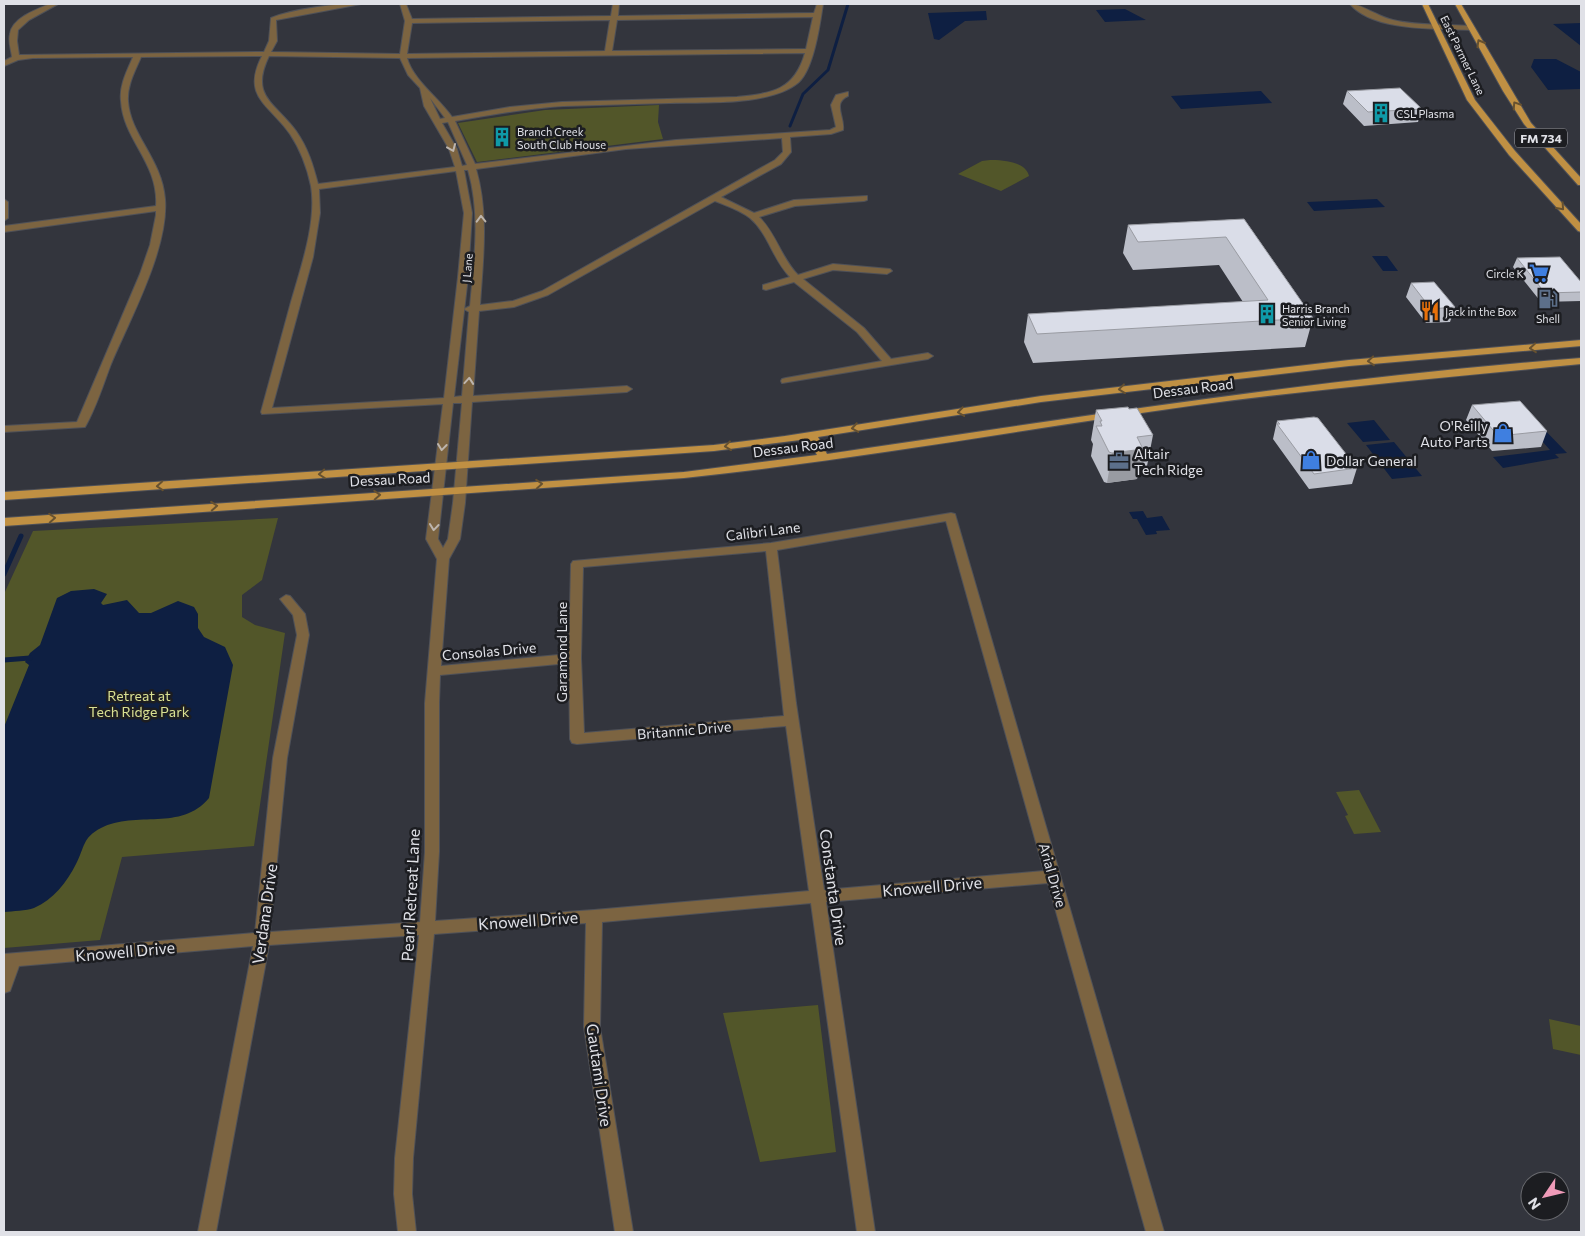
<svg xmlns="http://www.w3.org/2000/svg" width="1585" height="1236" font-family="Commissioner,sans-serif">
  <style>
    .green { fill: #525629 }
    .water { fill: #0e1f42 }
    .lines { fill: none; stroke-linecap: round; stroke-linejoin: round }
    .stream-far1 { stroke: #0e1f42; stroke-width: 3 }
    .stream { stroke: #0e1f42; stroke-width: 5 }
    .minor-casing { stroke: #4f5158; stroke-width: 2 }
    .major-casing { stroke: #4f5158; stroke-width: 2 }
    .minor { fill: #7c6441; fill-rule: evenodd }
    .major { fill: #c09043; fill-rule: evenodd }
    .wall { fill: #bbbec8 }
    .shaded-wall { fill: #999ba2 }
    .building { fill: #dadde8; stroke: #999ba2 }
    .oneway { stroke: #665130 }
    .oneway2 { stroke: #bdb5ad }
    .labels { text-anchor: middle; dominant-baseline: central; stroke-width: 5; stroke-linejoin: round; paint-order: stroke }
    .far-street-label { font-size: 11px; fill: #e0e1e7; stroke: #1c1d21 }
    .far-poi-label { font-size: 11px; fill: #e0e1e7; stroke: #1c1d21; text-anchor: start }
    .shield { fill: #1c1d21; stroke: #a5a6ac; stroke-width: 1 }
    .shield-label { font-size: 12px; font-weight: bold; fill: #e0e1e7 }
    .street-label { font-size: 14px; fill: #e0e1e7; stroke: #1c1d21 }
    .poi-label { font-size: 14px; fill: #e0e1e7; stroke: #1c1d21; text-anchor: start }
    .park-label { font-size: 14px; fill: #d9e092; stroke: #1c1d21 }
    .near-street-label { font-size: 16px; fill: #e0e1e7; stroke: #1c1d21 }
  </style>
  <rect width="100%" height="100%" fill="#33353d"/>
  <path class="green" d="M659,105L658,122L663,139L477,162L458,123L545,110Z
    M990,160C1001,160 1026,161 1029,176L1001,191L958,174L982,161Z
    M278,518L262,580L242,595V617L255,625L285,633L254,846L122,857L100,940L4,948V594L33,531Z
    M1359,790L1381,832L1354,834L1345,816L1348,815L1336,792Z
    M818,1005L836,1152L760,1162L723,1013Z
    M1549,1019L1581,1026V1055L1553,1049Z"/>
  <path class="water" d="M1125,9L1146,20L1105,22L1096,10Z
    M986,11L987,20L965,21L939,40L934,39L928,13Z
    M1581,23V46L1553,24Z
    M1534,59H1556L1581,72V89L1548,90L1531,67Z
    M1261,91L1272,103L1181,109L1171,96Z
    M1377,199L1385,207L1314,211L1307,202Z
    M1372,256H1387L1398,271H1383Z
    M1374,420L1390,440L1363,442L1347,423Z
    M1537,422L1567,453L1555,454L1559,458L1503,468L1493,457L1550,450L1526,423Z
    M1394,442L1422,476L1392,479L1366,445Z
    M1143,511L1147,518L1162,516L1170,530L1156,531L1157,534L1146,535L1137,519H1133L1129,512Z
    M94,589L107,594L101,603L103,605L127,600L139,613H151L178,601L194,607L198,614V628L204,637L225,647L233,665L209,798C181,832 136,810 101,828C82,838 85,847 76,864C67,882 53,900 34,908C26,911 13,911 4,912V727L29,665L25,662L30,653L40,645L57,598L71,591Z"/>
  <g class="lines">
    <path class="stream-far1" d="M790,126L803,94L828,70L848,4"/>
    <path class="stream" d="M4,574L21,536
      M4,660L30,658"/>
    <defs>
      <path id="minor" d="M50,4H58L29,20L18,30L17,41L19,55L264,52L269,41L271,18C292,9 338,3 361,4L276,20L277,41L271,52L400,54L405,21L400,4H406L412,19L611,16L613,4H619L618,16L814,13L817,4H823C820,24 814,68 799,82C772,106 704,102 670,103C634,104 599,105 564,106C527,108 491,115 455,121L475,164L676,140L830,130L836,127L831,105L836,95L848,92V96C832,103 845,117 843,130L831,134L790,137L791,152L781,164L721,197L754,213L794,200L867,196V200L864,201L795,206L759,217C776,233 781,258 798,275L833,264L890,269L892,271L887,274L833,270L803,279L864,328L891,359L928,353L933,356L928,359L782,383L781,381L782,379L786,378L882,361L857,332L794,282L766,290L763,289V285L790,277C773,260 768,233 750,218C740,210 727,206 715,201L548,295L514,307L479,311L473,396L627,386L632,389L627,392L472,402L465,503L460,539L449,559L441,666L569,654L571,564L573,561L771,543L951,513L955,514L1164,1232H1146L1048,883L826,902L875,1232H857L811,903L602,922L600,1027L633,1232H615L584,1027L586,923L434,934L413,1158L412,1194L416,1232H398L394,1194L395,1158L419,935L269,945L216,1232H198L253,946L19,966L10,991L4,993V954L255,933L273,758L297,635L293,615L280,599L286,595L290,596L305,614L309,635L287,758L270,932L420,922L425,852V703L437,559L426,539L443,404L262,414L261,412C271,375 281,339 291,302C301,267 317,222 311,186C307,167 300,149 290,134C269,104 241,97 262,56L141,57C135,71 127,85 128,101C130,135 162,159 165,199C169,248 130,319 111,364C103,385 96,408 85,427L4,432V426L77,422L140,274L150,245L156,215V211L4,232V226L156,206C159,163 123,140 121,101C119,86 127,71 133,57L33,58L18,60L4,66V61L12,57C11,49 8,41 10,34C12,18 37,9 50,4ZM813,17L806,49L612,51L617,20ZM610,20L605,51L407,54L412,23ZM805,53C794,91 772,93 737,97L562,102L510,107L452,117C439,98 413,80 407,58ZM269,56L400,58L408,75L420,88L424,106L449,149L455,167L318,184C313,165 308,148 296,131C276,103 249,97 269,56ZM430,98L445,118L440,119ZM448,122L467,165L462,166L457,149L442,123ZM782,138L783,152L775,160L542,291L513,301L480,305C483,259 489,214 476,169L626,149ZM464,170H468C481,215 474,260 470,306L464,309L469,312L462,396L454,397L468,277L472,213ZM456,171L464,213L458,277L444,398L272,408L313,257L320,213L319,189ZM453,403H462L453,503L448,539L443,548L438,539ZM946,521L1044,871L824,890L796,703L777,550ZM766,551L784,716L584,733L581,658L583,567ZM569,663L570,739L572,743L577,744L786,726L809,891L594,910L435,921L439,852V703L440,675Z
        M1350,4C1361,4 1379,17 1393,20C1418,26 1445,24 1471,26L1475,28L1471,30C1436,28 1374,32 1350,4Z
        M4,199L8,202V218L4,221Z"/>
      <path id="major" d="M1422,4H1428L1475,100L1515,151L1581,224V232L1578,231L1509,155L1467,100Z
        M1455,4H1461L1531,123L1581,178V185H1578L1524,124L1503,91Z
        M1581,340V346L1349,366L1041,402L818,437L827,454C1078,417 1328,377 1581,358V364C1453,377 1324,388 1197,405C1025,429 855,460 684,478L4,526V518L684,472L817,455L808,439L714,451L4,500V492L714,445L785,436L1041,396L1349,360Z"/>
    </defs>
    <use href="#minor" class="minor-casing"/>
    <use href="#major" class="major-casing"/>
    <use href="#minor" class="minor"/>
    <use href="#major" class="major"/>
  </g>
  <path class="wall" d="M1347,91L1422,109L1418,122L1364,126L1343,104Z
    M1244,219L1313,318L1305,347L1033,363L1024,342L1028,314L1243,302L1219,265L1133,270L1123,253L1128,225Z
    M1517,258L1581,282V301L1541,302L1513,267Z
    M1411,283L1455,307L1450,322L1426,323L1406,297Z
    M1472,405L1547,431L1541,447L1492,451L1466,420Z
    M1096,410L1153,435L1147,466H1140L1137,479L1107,483L1104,482L1091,456L1093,444L1091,440Z
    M1277,421L1357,468L1352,484L1309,489L1273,439Z"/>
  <path class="shaded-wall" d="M1143,449L1137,479L1107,483L1112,453Z"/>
  <path class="building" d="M1400,88L1422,109L1368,112L1347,91Z
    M1244,219L1313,318L1037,334L1028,314L1268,300L1226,237L1138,242L1128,225Z
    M1560,257L1581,282V292L1545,293L1517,258Z
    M1434,282L1455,307L1431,309L1411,283Z
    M1520,401L1547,431L1498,436L1472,405Z
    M1128,407L1129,409L1137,408L1153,435L1137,437L1143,449L1112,453L1109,452L1096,426H1102L1100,421H1102L1096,410Z
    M1314,417L1318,418L1357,468L1314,474L1277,424H1280L1277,421Z"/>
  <defs><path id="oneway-chevron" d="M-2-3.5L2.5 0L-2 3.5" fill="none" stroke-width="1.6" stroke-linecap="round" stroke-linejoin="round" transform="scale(1.25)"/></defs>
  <g class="oneway">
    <use href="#oneway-chevron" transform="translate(1480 43) rotate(-120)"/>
    <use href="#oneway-chevron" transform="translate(1516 105) rotate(-123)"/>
    <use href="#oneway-chevron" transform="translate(1561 207) rotate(48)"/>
    <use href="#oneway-chevron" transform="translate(1533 348) rotate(175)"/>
    <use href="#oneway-chevron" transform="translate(1371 361) rotate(175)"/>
    <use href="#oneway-chevron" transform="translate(1122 389) rotate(173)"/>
    <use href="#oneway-chevron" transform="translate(961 412) rotate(171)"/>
    <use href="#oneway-chevron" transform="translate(855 428) rotate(171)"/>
    <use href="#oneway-chevron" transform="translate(728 446) rotate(173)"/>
    <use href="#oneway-chevron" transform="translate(322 474) rotate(176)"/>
    <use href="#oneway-chevron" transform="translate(539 484) rotate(-4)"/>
    <use href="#oneway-chevron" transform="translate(160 486) rotate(176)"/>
    <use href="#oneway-chevron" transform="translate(377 495) rotate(-3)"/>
    <use href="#oneway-chevron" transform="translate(214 506) rotate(-4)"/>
    <use href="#oneway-chevron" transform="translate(52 518) rotate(-4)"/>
  </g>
  <g class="oneway2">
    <use href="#oneway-chevron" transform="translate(452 148) rotate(67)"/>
    <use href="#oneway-chevron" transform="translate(481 219) rotate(-91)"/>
    <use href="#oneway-chevron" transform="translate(469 381) rotate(-85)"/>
    <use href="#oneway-chevron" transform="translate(442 447) rotate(97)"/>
    <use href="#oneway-chevron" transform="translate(434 527) rotate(96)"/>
  </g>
  <defs>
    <symbol id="building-bare" viewBox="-9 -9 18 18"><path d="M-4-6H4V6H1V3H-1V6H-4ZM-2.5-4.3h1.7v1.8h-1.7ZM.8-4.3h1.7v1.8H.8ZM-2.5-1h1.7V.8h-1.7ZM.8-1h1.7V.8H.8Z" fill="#0f9aa8" stroke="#1c1d21" stroke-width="2.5" paint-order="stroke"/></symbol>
    <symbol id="supermarket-bare" viewBox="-9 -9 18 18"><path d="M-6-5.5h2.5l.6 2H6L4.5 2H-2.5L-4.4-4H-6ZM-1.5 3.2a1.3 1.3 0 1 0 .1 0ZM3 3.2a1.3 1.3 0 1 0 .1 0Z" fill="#3f7fe0" stroke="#1c1d21" stroke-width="2.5" paint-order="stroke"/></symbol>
    <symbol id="fuel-bare" viewBox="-9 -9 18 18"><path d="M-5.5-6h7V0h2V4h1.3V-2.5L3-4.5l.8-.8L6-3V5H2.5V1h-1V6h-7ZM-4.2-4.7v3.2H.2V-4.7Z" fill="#5c6f8a" stroke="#1c1d21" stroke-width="2.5" paint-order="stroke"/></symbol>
    <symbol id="restaurant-bare" viewBox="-9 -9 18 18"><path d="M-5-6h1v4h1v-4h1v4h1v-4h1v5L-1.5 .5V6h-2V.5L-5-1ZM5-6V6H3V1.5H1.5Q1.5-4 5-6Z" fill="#e8710a" stroke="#1c1d21" stroke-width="2.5" paint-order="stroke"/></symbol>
    <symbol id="shop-bare" viewBox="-9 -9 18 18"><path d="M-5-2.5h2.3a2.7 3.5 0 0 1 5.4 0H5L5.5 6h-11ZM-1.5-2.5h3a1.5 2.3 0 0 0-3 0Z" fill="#3f7fe0" stroke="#1c1d21" stroke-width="2.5" paint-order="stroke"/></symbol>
    <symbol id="office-bare" viewBox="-9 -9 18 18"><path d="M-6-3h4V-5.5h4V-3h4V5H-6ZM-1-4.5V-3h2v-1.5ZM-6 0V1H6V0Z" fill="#5c6f8a" stroke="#1c1d21" stroke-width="2.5" paint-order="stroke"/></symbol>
  </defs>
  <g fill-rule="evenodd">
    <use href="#building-bare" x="1367" y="99" width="28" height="28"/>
    <use href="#building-bare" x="488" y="123" width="28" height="28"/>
    <use href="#supermarket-bare" x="1525" y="259" width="28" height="28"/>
    <use href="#fuel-bare" x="1534" y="285" width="28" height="28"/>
    <use href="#restaurant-bare" x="1416" y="297" width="28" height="28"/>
    <use href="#building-bare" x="1253" y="300" width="28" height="28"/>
    <use href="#shop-bare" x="1489" y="419" width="28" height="28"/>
    <use href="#shop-bare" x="1297" y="446" width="28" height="28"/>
    <use href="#office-bare" x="1105" y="447" width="28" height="28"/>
  </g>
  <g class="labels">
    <g class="far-street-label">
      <text transform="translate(1463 55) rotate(64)">East Parmer Lane</text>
      <text transform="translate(467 268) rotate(-85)">J Lane</text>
    </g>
    <g class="far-poi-label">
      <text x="1396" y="113">CSL Plasma</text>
      <text x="517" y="131">Branch Creek<tspan x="517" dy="13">South Club House</tspan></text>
      <text x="1524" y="273" text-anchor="end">Circle K</text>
      <text x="1282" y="308">Harris Branch<tspan x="1282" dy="13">Senior Living</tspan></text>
      <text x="1445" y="311">Jack in the Box</text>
      <text x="1548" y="318" text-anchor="middle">Shell</text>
    </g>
    <rect class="shield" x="1515" y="128.5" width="52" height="19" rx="4"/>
    <g class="shield-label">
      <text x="1541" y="138">FM 734</text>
    </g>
    <g class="street-label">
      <text transform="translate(1193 388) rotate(-7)">Dessau Road</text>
      <text transform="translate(793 447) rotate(-7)">Dessau Road</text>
      <text transform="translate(390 479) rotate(-3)">Dessau Road</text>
      <text transform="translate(763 531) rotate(-7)">Calibri Lane</text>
      <text transform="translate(489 651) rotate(-5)">Consolas Drive</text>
      <text transform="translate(561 652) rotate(-90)">Garamond Lane</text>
      <text transform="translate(684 730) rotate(-5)">Britannic Drive</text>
      <text transform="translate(1053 875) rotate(74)">Arial Drive</text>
    </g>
    <g class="poi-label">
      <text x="1488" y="425" text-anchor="end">O'Reilly<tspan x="1488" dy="16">Auto Parts</tspan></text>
      <text x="1134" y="453">Altair<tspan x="1134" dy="16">Tech Ridge</tspan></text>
      <text x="1326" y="460">Dollar General</text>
    </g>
    <g class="park-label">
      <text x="139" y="695">Retreat at<tspan x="139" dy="16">Tech Ridge Park</tspan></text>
    </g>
    <g class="near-street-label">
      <text transform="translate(932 886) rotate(-5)">Knowell Drive</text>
      <text transform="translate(834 887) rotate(82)">Constanta Drive</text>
      <text transform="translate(410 895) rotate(-87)">Pearl Retreat Lane</text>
      <text transform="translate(264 914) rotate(-82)">Verdana Drive</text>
      <text transform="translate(528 920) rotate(-4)">Knowell Drive</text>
      <text transform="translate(125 951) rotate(-5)">Knowell Drive</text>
      <text transform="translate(600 1075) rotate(82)">Gautami Drive</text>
    </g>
  </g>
  <rect width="1585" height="1236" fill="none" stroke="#e0e1e7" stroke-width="10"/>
  <g transform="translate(1545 1196) rotate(235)"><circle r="24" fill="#1c1d21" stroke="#6a6b70"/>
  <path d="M0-4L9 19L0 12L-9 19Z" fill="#ef9ab8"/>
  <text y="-8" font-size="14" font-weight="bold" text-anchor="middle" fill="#e0e1e7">N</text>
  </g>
</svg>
